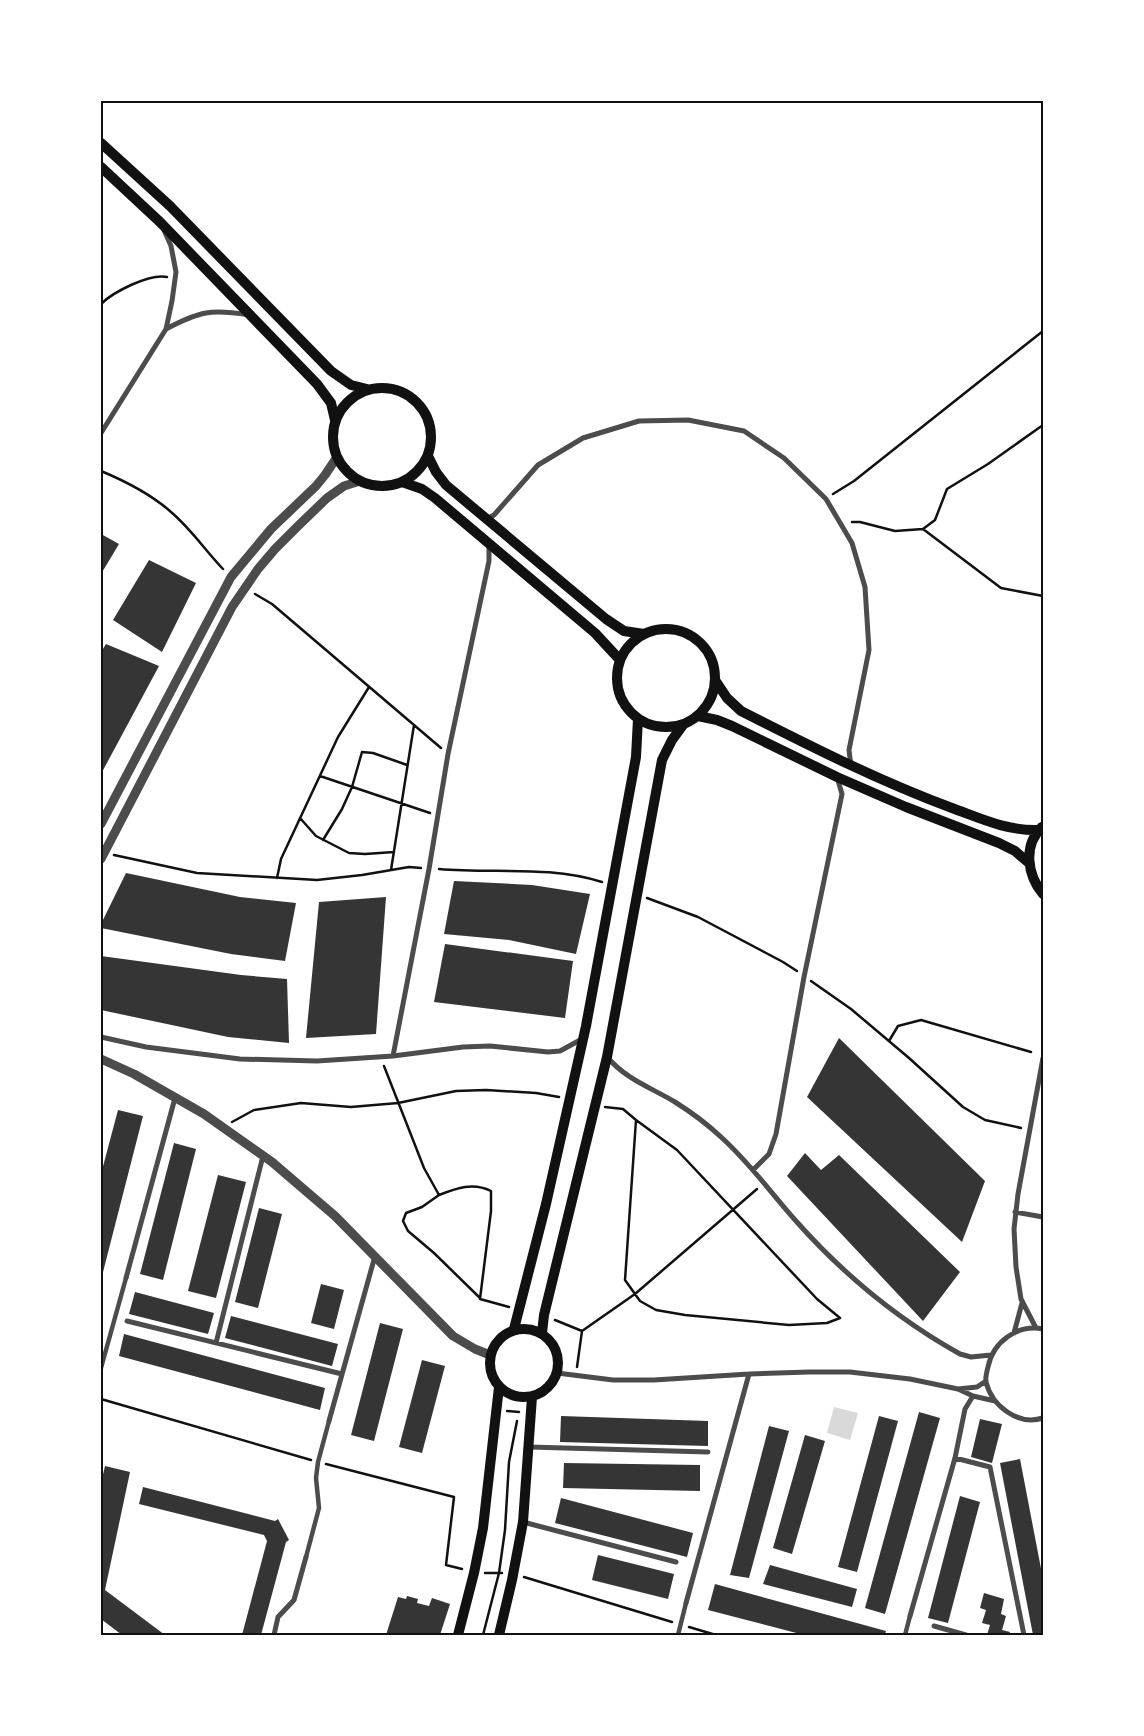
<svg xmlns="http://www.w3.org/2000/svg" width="1144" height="1736" font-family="Jost,sans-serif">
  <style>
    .water { fill: #d9d9d9 }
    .building { fill: #353535 }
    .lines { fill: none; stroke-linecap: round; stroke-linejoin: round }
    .path { stroke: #111; stroke-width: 2.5 }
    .pedestrian { stroke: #4c4c4c; stroke-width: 4.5 }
    .minor { stroke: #4c4c4c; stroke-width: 5 }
    .tertiary { stroke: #4c4c4c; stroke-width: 9 }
    .secondary { stroke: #111; stroke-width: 10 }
    .neatline { fill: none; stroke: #111; stroke-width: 2 }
  </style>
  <rect width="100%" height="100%" fill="#fff"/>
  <path class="water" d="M834,1407L858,1413L850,1440L827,1433Z"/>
  <path class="building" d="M101,534L119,544L101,574Z
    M149,560L196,583L162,652L113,620Z
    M106,644L159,666L101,774V652Z
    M126,873L240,897L296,903L285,961L231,954L101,928V924Z
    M454,881L532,885L590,894L576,954L509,940L444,934Z
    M386,897L376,1034L306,1038L319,902Z
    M445,944L573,961L565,1018L434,1002Z
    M101,956L241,975L287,979L289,1043L228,1037L101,1010Z
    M839,1038L985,1181L962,1242L807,1097Z
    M118,1110L143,1116L102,1276L101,1174Z
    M174,1143L196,1149L163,1280L140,1274Z
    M805,1153L821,1170L839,1155L960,1272L923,1321L787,1176Z
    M218,1175L246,1182L216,1298L188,1291Z
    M259,1208L282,1214L258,1308L235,1302Z
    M321,1284L344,1290L334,1329L311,1323Z
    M135,1292L214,1313L208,1334L129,1314Z
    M231,1316L338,1344L332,1366L225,1338Z
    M380,1323L403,1329L374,1441L351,1435Z
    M124,1334L325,1388L320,1410L119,1356Z
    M422,1360L445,1366L422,1453L399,1447Z
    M919,1412L940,1418L885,1614L865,1608Z
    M561,1416L708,1421V1446L560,1442Z
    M879,1416L898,1421L857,1572L838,1567Z
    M980,1419L1002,1424L992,1463L971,1457Z
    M769,1426L789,1431L749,1578L730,1575Z
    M805,1435L825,1441L792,1554L773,1548Z
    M1020,1459L1043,1579V1635H1033L1000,1463Z
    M564,1463L700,1465V1491L563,1488Z
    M105,1466L130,1472L105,1590L165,1635H122L101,1619V1483Z
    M143,1487L275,1521L278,1519L289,1540L286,1542L261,1635H242L267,1541L264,1535L139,1504Z
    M960,1496L980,1502L948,1623L928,1618Z
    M561,1498L693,1533L687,1557L555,1523Z
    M598,1555L674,1574L668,1599L592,1580Z
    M770,1565L857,1589L852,1607L763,1584Z
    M715,1584L886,1631L885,1635H804L708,1610Z
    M984,1593L1004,1599L1001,1614L1006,1616L1002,1630L1010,1632L1009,1635H987L990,1625L982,1623L986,1610L980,1608Z
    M407,1596L418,1599L417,1603L429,1606L432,1598L450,1604L440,1635H386L398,1597L406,1599Z"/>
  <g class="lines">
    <path class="path" d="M101,304C113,292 150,273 167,277
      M101,471C125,481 152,495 171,512C191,529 205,550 223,569
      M833,494L854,481L1043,331
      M852,522H860L895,531L923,529L935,520L947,489L988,464L1043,425
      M923,529L1001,588L1043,596
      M255,594L272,604L441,748
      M320,776L430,813
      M300,818L316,836L349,853L365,854L394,852
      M323,840L342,809L352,787L362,752L373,753L407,765
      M114,855L197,873L317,880L362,875L409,867L421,868
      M439,869C494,874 548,865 602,882
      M391,870L414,725
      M277,878L281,859L338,737L369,687
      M647,898L698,917L783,962L797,971
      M811,981L851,1009L909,1058L963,1107L985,1120L1021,1128
      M889,1041L898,1026L921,1020L1031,1052
      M384,1066L424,1168L439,1195C457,1188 473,1182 491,1191V1211L480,1299L509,1307
      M605,1107L623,1109L636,1120L677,1150L817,1299L840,1318L827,1323L789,1325L685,1315L656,1310L640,1301L625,1280L636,1120
      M232,1122L254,1110L301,1103L351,1107L398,1103L456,1091L486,1090L536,1093L559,1097
      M439,1195L422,1207L406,1213L403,1221L408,1231L434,1253L480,1298
      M555,1320L582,1331L635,1294L757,1189
      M577,1367L582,1331
      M101,1399L311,1460
      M507,1411L519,1412
      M326,1464L454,1497L446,1565L462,1569
      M485,1573H502
      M524,1577L672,1622
      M689,1627L716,1635
      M483,1635L499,1573L505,1530L509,1462L517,1421"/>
    <path class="pedestrian" d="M101,1368L126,1278
      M306,1557L319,1508L316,1478L318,1462L329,1421
      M678,1635L686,1603
      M905,1635L910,1616"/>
    <path class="minor" d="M166,329C200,311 211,309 249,315
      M101,433L166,329L172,301L176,272L171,246L164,230
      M487,519L494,515L538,465L583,438L639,421L688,420L744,431L784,458L826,499L852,543L865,587L869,650L849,750L851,766
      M101,1037L146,1047L240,1059L317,1061L393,1056L463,1047L490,1046L548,1052L560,1051L582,1039
      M393,1056L429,869L448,754L489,561V545
      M607,1057C627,1080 650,1087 675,1102C691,1112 707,1124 721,1137C749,1162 771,1193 796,1221C843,1274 899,1320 960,1354L971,1357L991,1355
      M753,1170L769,1154L776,1134L804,977L842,794L837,777
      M1015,1212L1043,1217
      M126,1278L175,1098
      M127,1321L342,1374
      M1036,1328L1021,1299L1016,1267L1014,1229L1018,1194L1043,1058
      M1043,1329C1017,1324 993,1342 988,1367C987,1371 985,1378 986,1382C992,1406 1018,1426 1043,1418
      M1014,1333L1022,1303
      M216,1343L263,1156
      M557,1373L613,1380H654L749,1374L809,1372H850L910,1379L958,1389L973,1396L995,1401
      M958,1389L977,1387L986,1381
      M329,1421L375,1256
      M529,1447L708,1452
      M955,1458L990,1467L1024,1635
      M523,1522L676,1562
      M686,1603L749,1374
      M910,1616L955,1458L965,1409L973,1396
      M934,1626L966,1635
      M274,1635L278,1617L294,1600L306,1557"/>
    <path class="tertiary" d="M101,824L231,577L271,529L316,486L325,475L337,457
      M101,859L232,607L258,569L275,549L297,527L327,498L344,486L360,481
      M101,1059L134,1074L204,1114L272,1162L335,1216L453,1336L475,1349L490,1355"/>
    <path class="secondary" d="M101,143L170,206L331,371L351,385L367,389
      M101,167L160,222L317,384L331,403L335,420
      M333 437a49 49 0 1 1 98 0a49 49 0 1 1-98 0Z
      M428,456L436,472L446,485L606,619L624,631L644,634
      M402,482L422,489L435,498L595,633L620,660
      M617 678a49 49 0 1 1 98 0a49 49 0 1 1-98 0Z
      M715,680L727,698L741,711C810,746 879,781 952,808C982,819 1007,831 1039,830
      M698,716L717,720L732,726L837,777L906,807L999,843L1015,851L1029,863
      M1042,827C1023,845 1027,875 1043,894
      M490 1363a34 34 0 1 1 68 0a34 34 0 1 1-68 0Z
      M514,1329L546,1204L586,1026L636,757L638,719
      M542,1333L544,1315L607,1057L662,760L672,740L683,725
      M458,1635L474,1573L483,1528L499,1387
      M499,1635L512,1580L523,1522L532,1397"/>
  </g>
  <rect width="1144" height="1736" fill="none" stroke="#ffffff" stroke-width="205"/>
  <rect x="102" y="102" width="940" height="1532" class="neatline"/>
</svg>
